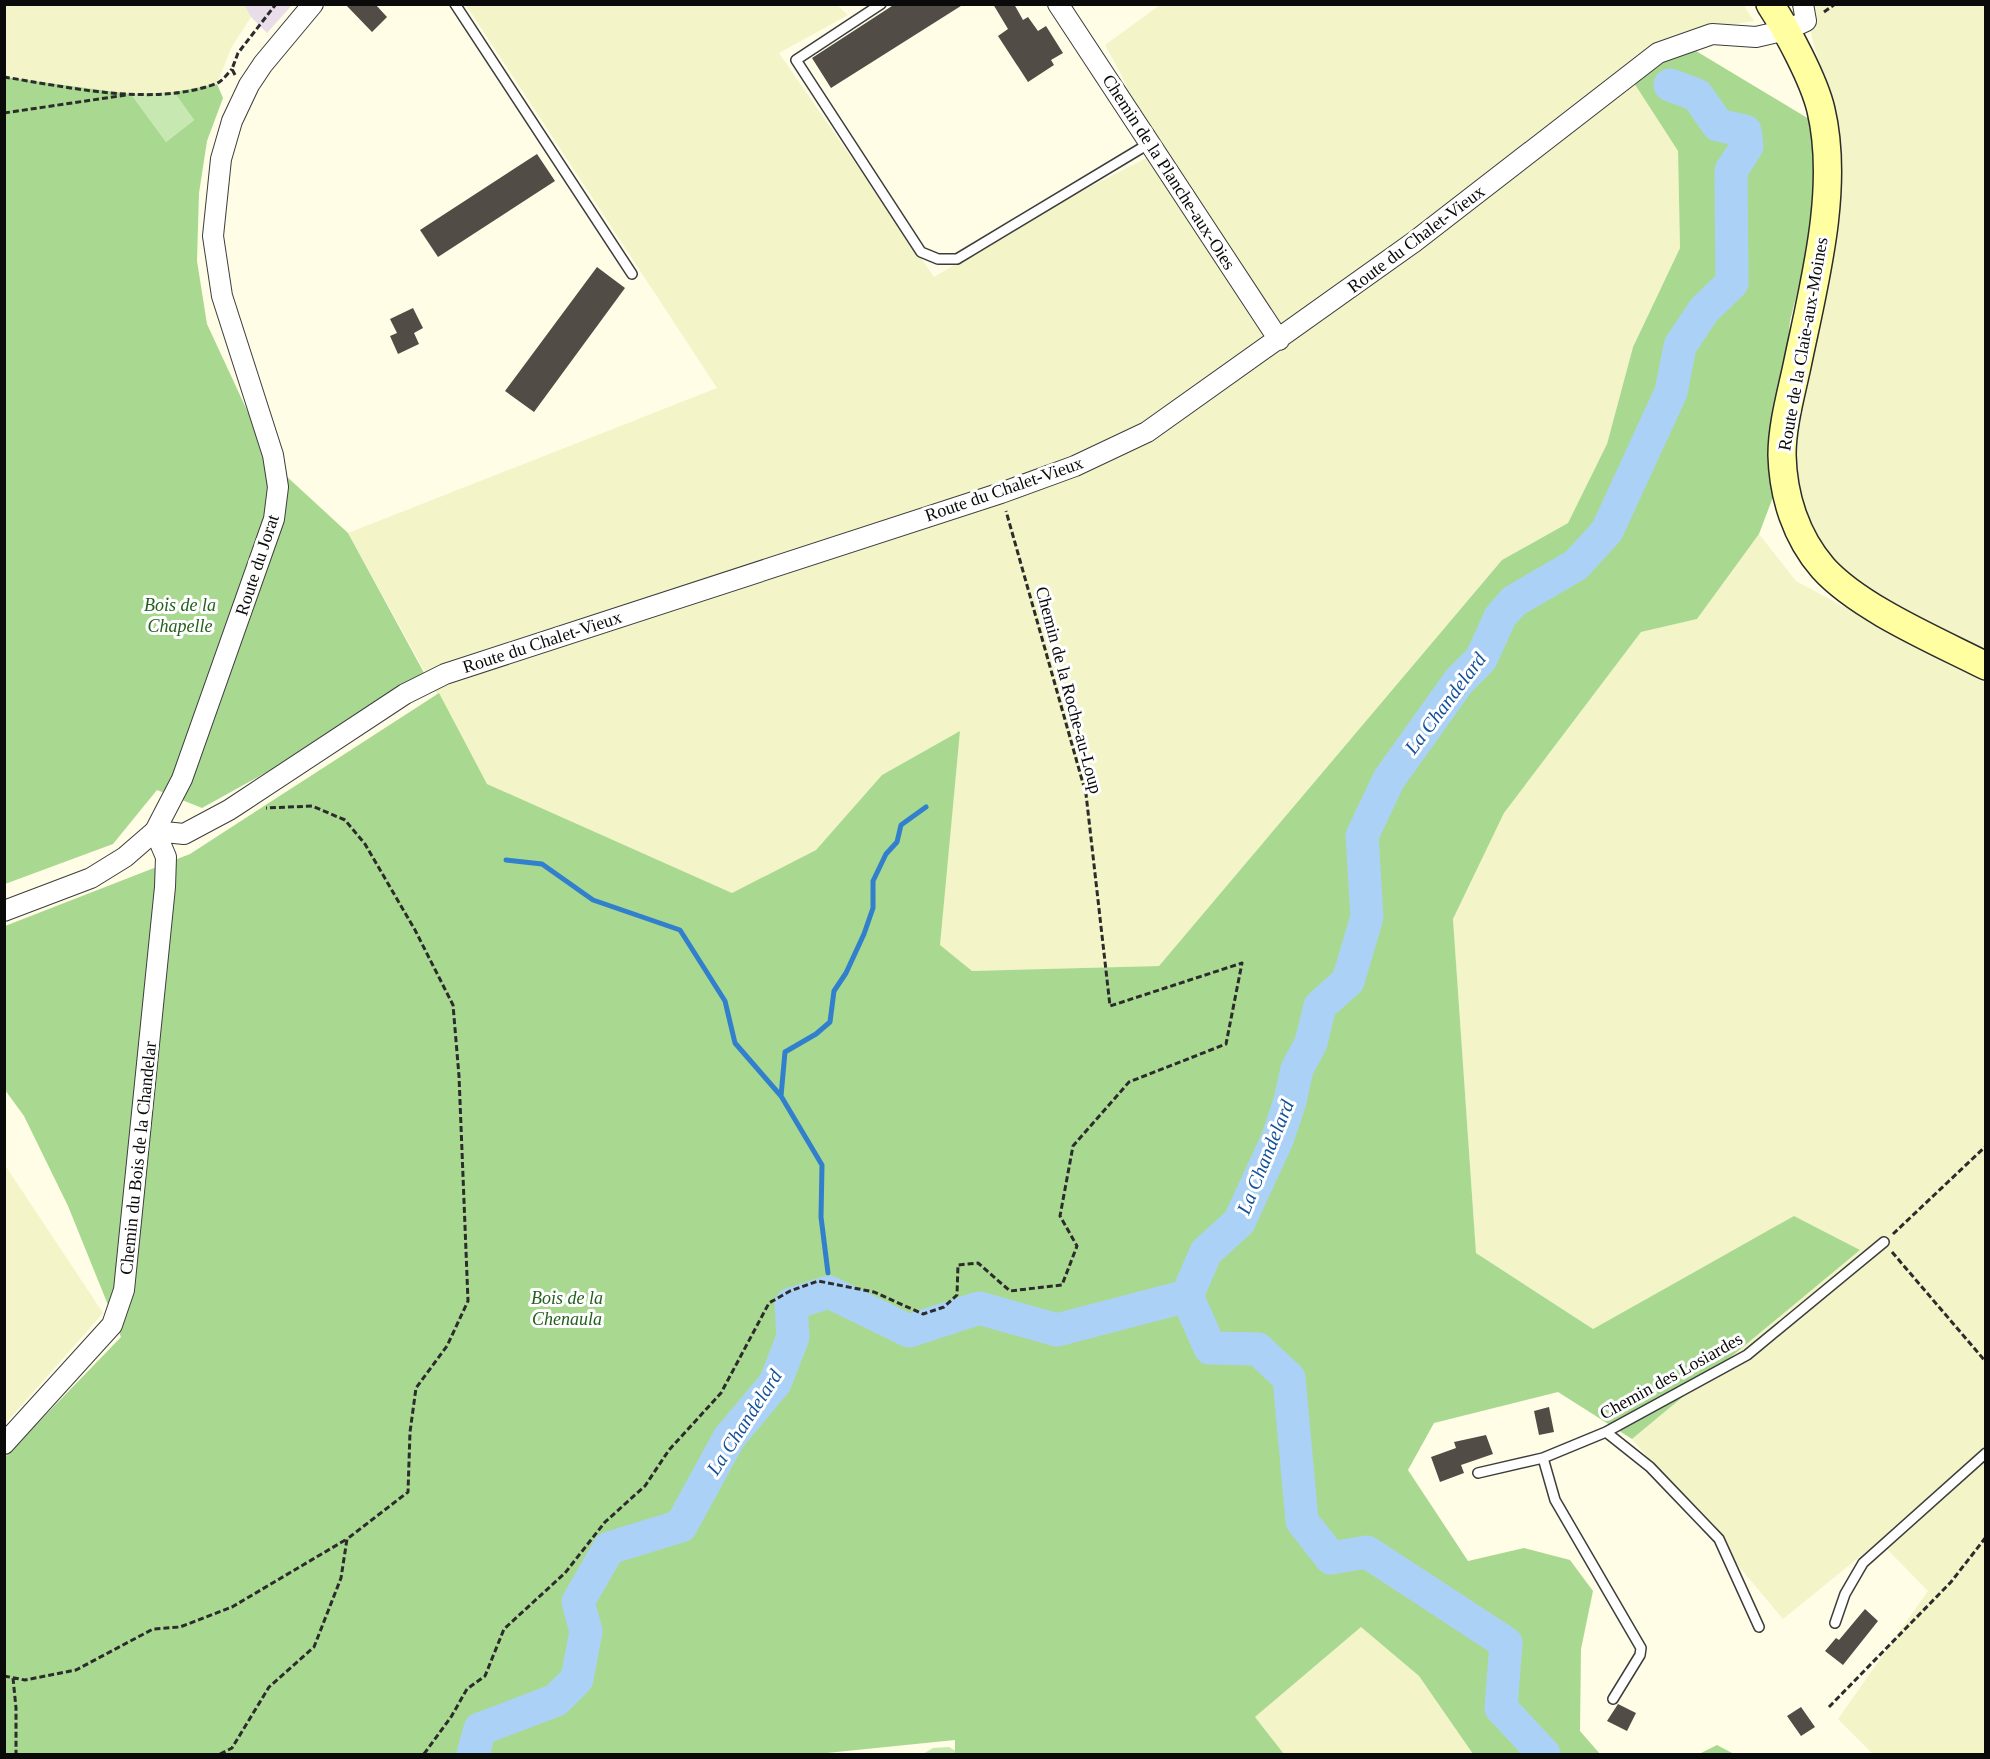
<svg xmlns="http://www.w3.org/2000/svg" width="1990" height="1759" font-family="Georgia,serif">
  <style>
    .industrial { fill: #e9dde9 }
    .farmland { fill: #f3f4c8 }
    .green { fill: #c8e8b1 }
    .forest { fill: #a9d991 }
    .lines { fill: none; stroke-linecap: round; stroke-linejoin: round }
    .stream { stroke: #327fcd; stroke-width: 5 }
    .river { stroke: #abd2f6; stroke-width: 33 }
    .building { fill: #524c46 }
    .lane-casing { stroke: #3d3d3d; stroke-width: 12 }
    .street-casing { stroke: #3d3d3d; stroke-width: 22 }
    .secondary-casing { stroke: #2c2c2c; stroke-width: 30 }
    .path { stroke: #2c2c2c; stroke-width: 3; stroke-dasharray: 6 3; stroke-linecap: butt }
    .lane { stroke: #fff; stroke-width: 9 }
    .street { stroke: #fff; stroke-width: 20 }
    .secondary { stroke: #ffffa1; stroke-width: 27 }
    .labels { text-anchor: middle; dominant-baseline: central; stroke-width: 6; stroke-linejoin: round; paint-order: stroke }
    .street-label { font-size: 18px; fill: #0a0a0a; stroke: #fff }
    .park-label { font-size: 18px; font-style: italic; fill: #22601b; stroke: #fff }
    .water-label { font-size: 20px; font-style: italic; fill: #14519a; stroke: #fff }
  </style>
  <rect width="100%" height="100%" fill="#fffde6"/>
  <path class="industrial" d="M244,5H292L267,33L251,17Z"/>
  <path class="farmland" d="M1743,4L1754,21L1681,33L1653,47L1634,83L1678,151L1680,248L1633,347L1607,444L1568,523L1502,560L1159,966L971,971L939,945L960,731L882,775L816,850L732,893L487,784L348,533L717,388L466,5H837L848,15L779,53L934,277L1072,196L1154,154L1122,76L1105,45L1160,5Z
    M4,5H244L251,17L231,48L217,84L174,92L131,94L5,77Z
    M1808,5H1985V657L1861,587L1834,562L1802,511L1795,463L1834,112L1812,38Z
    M1759,534L1796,581L1985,683V1754H1873L1838,1719L1928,1591L1879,1541L1783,1619L1632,1439L1860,1250L1794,1216L1593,1329L1476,1253L1453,919L1504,813L1641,632L1697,619Z
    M5,1165L103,1313L5,1424L4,1423Z
    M1361,1627L1419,1676L1473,1754H1284L1255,1717Z"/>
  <path class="green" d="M174,92L194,120L166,142L131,94Z
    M949,1747L961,1754H923L933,1748Z"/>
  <path class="forest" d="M1691,48L1809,119L1818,154V210L1790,321L1773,497L1759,534L1697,619L1641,632L1504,813L1453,919L1476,1253L1593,1329L1794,1216L1860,1250L1632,1439L1558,1392L1434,1423L1408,1470L1468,1561L1524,1548L1570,1560L1593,1591L1581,1649L1580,1731L1600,1754H1473L1419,1676L1361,1627L1255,1717L1284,1754H955V1740L817,1754H5V1457L121,1337L68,1206L24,1116L5,1090V926L190,854L439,693L487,784L732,893L816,850L882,775L960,731L940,945L972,971L1159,966L1502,560L1568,523L1607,444L1633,347L1680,248L1678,151L1634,83L1659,61Z
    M4,77L131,94L166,142L194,120L174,92L217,84L223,98L207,141L199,193L197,261L207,324L271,462L348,533L429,682L202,808L157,790L113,844L5,884Z
    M1717,1745L1734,1754H1699Z"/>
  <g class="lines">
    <path class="stream" d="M506,860L542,864L593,900L680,930L725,1001L735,1043L781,1096L822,1165L821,1217L828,1273
      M781,1096L785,1052L816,1034L830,1022L834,991L846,973L864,934L873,908V881L886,854L897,842L901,825L926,807
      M829,1291V1292"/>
    <path class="river" d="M1187,1296L1206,1252L1239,1222L1277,1140L1290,1101L1297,1069L1311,1043L1320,1006L1348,981L1367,917L1362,836L1389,779L1459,681L1481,659L1500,617L1514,601L1576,565L1607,531L1671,392L1680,346L1704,310L1732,283L1731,171L1747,146L1745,131L1718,125L1697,95L1670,85
      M473,1754L480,1729L556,1700L577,1679L586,1631L578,1602L609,1548L681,1526L729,1438L775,1383L793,1337L791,1304L829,1292L909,1331L979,1308L1057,1330L1187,1296L1210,1348L1258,1349L1289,1378L1302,1521L1331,1558L1367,1552L1506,1643L1501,1708L1544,1754"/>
  </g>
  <path class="building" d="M345,4H375L387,17L372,32Z
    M895,4H964L831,88L812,58Z
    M993,4H1014L1023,20L1028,17L1038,31L1046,26L1063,53L1051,60L1054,65L1028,82L998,36L1008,29Z
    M537,154L555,181L438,257L420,230Z
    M597,267L625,288L534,412L505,391Z
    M413,308L423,328L414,333L419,344L398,354L390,336L397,333L390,319Z
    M1549,1407L1554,1432L1539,1435L1534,1411Z
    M1486,1435L1493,1454L1461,1465L1464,1473L1440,1482L1431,1457L1456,1448L1454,1442Z
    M1865,1609L1878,1621L1843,1665L1825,1651L1836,1638L1839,1640Z
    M1618,1704L1636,1713L1627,1731L1607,1721Z
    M1801,1707L1815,1727L1801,1736L1787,1716Z"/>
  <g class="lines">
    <defs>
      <path id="lane" d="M455,4L632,274
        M881,4L796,60L921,252L938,259H957L1150,143
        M1606,1432L1650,1467L1719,1539L1759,1627
        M1543,1458L1555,1500L1641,1648L1640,1655L1613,1699
        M1478,1473L1543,1458L1606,1432L1747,1355L1884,1242
        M1835,1623L1845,1594L1863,1563L1986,1453"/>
      <path id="street" d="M1058,4L1279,340
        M4,911L91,878L125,857L155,831L182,779L274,519L278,487L273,455L222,296L213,236L221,159L232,121L249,85L263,64L313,4
        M4,1444L112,1325L124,1290L165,887L166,857L155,831L184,834L229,810L405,694L445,674L1001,493L1075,466L1147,432L1414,242L1658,53L1712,34L1756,37L1787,30L1806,21L1803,4"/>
      <path id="secondary" d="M1770,4C1787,30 1814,80 1821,110C1840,190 1813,288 1797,366C1791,394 1782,426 1782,455C1783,496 1796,537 1823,568C1859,608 1937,641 1986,666"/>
    </defs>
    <use href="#lane" class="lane-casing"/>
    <use href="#street" class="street-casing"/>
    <use href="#secondary" class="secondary-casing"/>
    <path class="path" d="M1824,12L1835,4
      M235,75L232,69L238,53L276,4
      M4,77C68,87 153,107 215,84C222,82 227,74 232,69
      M4,113L126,95
      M1893,1234L1986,1146
      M1892,1252L1986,1362
      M4,1676L25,1680L76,1670L153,1629L180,1627L232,1607L347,1539
      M13,1678L16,1708V1754
      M1829,1707L1951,1582L1986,1537
      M220,1754L232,1748L269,1687L314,1647L341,1578L347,1539L408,1492L410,1432L416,1388L447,1346L468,1301L459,1076L453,1005L415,930L365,844L345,820L312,806L266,808
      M424,1754L451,1717L467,1689L485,1676L504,1629L565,1573L605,1522L645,1486L669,1450L721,1393L769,1303L790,1291L818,1281L874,1292L923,1314L944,1307L957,1295L958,1265L978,1263L1010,1291L1062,1285L1077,1246L1060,1216L1073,1146L1129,1082L1226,1044L1242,963L1110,1006L1086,794L1006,511"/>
    <use href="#lane" class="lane"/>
    <use href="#street" class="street"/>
    <use href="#secondary" class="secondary"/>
  </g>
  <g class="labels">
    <g class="street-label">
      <text transform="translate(1169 172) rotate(57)">Chemin de la Planche-aux-Oies</text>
      <text transform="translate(1416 239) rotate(-37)">Route du Chalet-Vieux</text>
      <text transform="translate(1803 344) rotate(-80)">Route de la Claie-aux-Moines</text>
      <text transform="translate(1004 489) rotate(-19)">Route du Chalet-Vieux</text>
      <text transform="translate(257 565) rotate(-72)">Route du Jorat</text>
      <text transform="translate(542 642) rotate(-18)">Route du Chalet-Vieux</text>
      <text transform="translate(1069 690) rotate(75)">Chemin de la Roche-au-Loup</text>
      <text transform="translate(138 1158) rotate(-84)">Chemin du Bois de la Chandelar</text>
      <text transform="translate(1671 1376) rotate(-29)">Chemin des Losiardes</text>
    </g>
    <g class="park-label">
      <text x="180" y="605">Bois de la<tspan x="180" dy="21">Chapelle</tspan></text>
      <text x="567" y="1298">Bois de la<tspan x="567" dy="21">Chenaula</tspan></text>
    </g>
    <g class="water-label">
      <text transform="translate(1445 703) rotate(-53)">La Chandelard</text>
      <text transform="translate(1265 1157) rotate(-68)">La Chandelard</text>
      <text transform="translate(744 1422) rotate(-57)">La Chandelard</text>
    </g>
  </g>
  <rect width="1990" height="1759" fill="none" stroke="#0a0a0a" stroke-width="12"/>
</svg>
